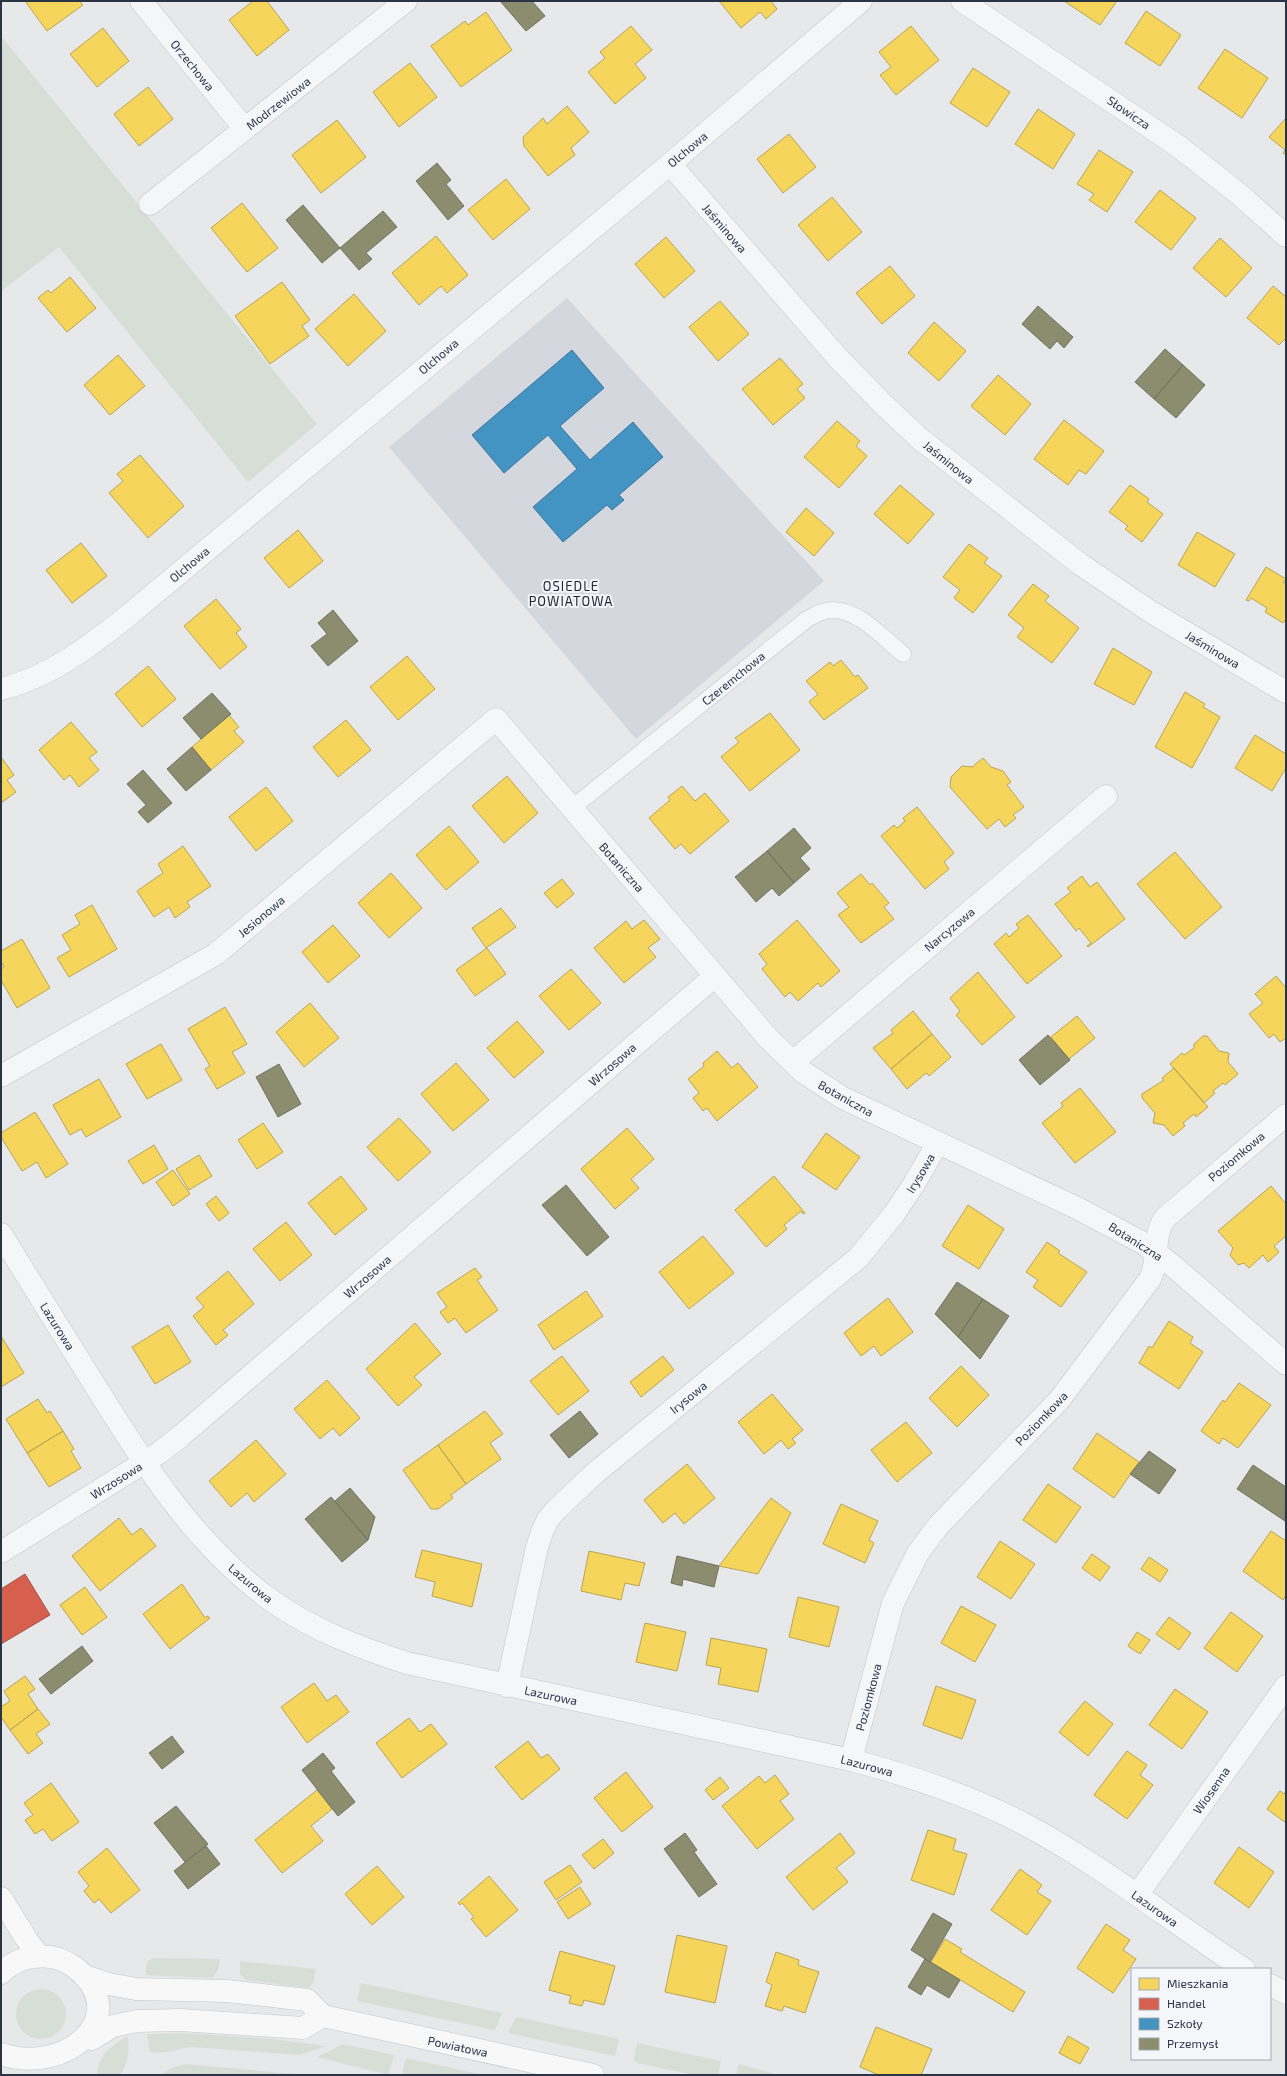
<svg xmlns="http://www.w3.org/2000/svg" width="1287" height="2076" font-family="'Exo 2',sans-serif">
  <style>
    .built { fill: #d4d7dd }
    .green { fill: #d6ded6 }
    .homes { fill: #f6d55c; stroke: #b9a555 }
    .shops { fill: #d6604d; stroke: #a3534b }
    .schools { fill: #4393c3; stroke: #3c769d }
    .industry { fill: #8c8c6e; stroke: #6f7262 }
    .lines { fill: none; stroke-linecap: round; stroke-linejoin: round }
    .lane-casing { stroke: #c4c6c8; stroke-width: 17 }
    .street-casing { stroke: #c4c6c8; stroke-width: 23 }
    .secondary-casing { stroke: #c4c6c8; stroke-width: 23 }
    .lane { stroke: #f5f6f7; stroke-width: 16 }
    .street { stroke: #f5f6f7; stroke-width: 22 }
    .secondary { stroke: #f8f8f8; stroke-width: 22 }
    .labels { text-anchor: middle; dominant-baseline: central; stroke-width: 4; stroke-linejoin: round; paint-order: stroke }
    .street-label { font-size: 12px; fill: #2b3445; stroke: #f4f6f9 }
    .neighbourhood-label { font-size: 13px; letter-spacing: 1px; fill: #1d2536; stroke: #f4f6f9 }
  </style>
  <rect width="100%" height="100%" fill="#e6e8ea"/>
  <path class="built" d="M567,298L824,581L636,739L389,447Z"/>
  <path class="green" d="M1,36L317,424L248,482L59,247L1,291Z
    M154,1958L220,1959L218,1970L212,1978L146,1975V1966L149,1960Z
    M240,1961L316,1969L313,1983L308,1988L246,1980L240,1974Z
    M361,1983L502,2013L495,2030L357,2001Z
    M16 2014a25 25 0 1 1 50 0a25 25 0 1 1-50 0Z
    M516,2017L619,2039L615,2056L508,2033Z
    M183,2033L273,2039L326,2046L300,2055L192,2047C178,2048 164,2055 150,2052L147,2034Z
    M128,2036C129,2052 129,2062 120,2075H97C98,2055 112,2045 128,2036Z
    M637,2043L721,2061L718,2075H694L638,2063L634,2060Z
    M343,2044L394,2055L388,2075L317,2057Z
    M406,2058L483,2075H402Z
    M187,2064L306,2075H160L174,2067Z
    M739,2064L779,2075H736Z"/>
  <path class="homes" d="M25,1H79L83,5L47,31Z
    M253,1H267L289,30L257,56L229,20Z
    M719,1H771L777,9L766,19L760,12L741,28Z
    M1064,1H1117L1100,25Z
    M1146,11L1181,35L1160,66L1125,43Z
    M486,12L512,50L461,87L431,46L465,21L468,25Z
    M631,26L652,50L635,64L646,78L615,104L588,72L605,58L600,52Z
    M911,26L939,60L896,95L880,75L891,67L879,52Z
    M103,28L129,61L97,87L70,54Z
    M1225,49L1268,78L1242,118L1198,88Z
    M410,63L437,97L399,127L373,92Z
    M973,68L1010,92L987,127L950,103Z
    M148,87L173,119L139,146L114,114Z
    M567,106L589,132L571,148L575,155L548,176L524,146L523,137L543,118L547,124Z
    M1038,109L1075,134L1053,169L1015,144Z
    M1286,118V155L1283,153L1285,150L1269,137Z
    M337,120L366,157L321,193L292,155Z
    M789,134L816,167L783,193L757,159Z
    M1099,150L1133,172L1107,212L1089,200L1094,194L1077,184Z
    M506,179L530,209L493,240L468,210Z
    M1160,190L1196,218L1171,250L1135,222Z
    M832,197L862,232L828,261L798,225Z
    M242,203L278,248L247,272L211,228Z
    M436,236L468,275L447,293L441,286L419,305L392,273Z
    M666,237L695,271L664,298L635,264Z
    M1220,238L1252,268L1226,297L1193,268Z
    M890,266L915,296L882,324L856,293Z
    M70,277L96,308L67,332L38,298L48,290L51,293Z
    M282,282L310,320L302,326L309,336L270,364L235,316Z
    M1273,286L1286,297V338L1279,345L1247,318Z
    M354,294L386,331L348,366L315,329Z
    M720,301L749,334L718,361L689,327Z
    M934,322L966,351L939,381L908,353Z
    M118,355L145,386L110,415L84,385Z
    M780,358L803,384L797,389L805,398L773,425L742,389Z
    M998,375L1031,404L1005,435L971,406Z
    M1064,420L1104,451L1086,474L1079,470L1068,485L1034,459Z
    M837,421L860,441L856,446L867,456L839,488L804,457Z
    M140,455L184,506L148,538L109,493L123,481L117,474Z
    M900,485L934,514L908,544L874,514Z
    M1130,485L1149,499L1147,502L1163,514L1142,542L1125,529L1128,526L1109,512Z
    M806,508L834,533L814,556L786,532Z
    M298,530L323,561L289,588L264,558Z
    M1197,532L1235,554L1215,587L1178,565Z
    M81,543L107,576L72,603L46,570Z
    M969,544L988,558L984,563L1002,576L973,613L954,598L960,590L943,577Z
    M1266,567L1286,579L1283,582L1286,584V619L1283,623L1265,612L1267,608L1251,598L1249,601L1246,600Z
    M1033,584L1049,596L1045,601L1079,628L1052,663L1017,637L1024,628L1008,615Z
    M216,599L241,629L236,633L247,647L220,669L184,626Z
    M1113,648L1152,672L1134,705L1094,684Z
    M407,656L435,689L398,720L370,687Z
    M841,660L855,677L858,675L868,688L824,720L809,702L818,694L806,681L830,662L833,666Z
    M148,666L176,699L142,727L115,694Z
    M1185,692L1205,704L1203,707L1220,717L1192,768L1155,747Z
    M770,713L800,750L750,791L721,757L739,742L735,738Z
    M229,715L239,727L234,731L244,742L211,770L192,747Z
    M346,720L371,750L338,777L313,747Z
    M71,722L97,752L89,758L99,770L79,787L70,775L64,780L39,750Z
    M1255,735L1286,754V768L1272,791L1235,768Z
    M1,757L14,775L7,780L16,792L1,803Z
    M983,758L991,767L1003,771L1011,782L1007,785L1024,807L1013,815L1016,818L1005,827L999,819L987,829L950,787L951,777L962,766L972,767Z
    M507,776L538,813L504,843L472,806Z
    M682,786L695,801L705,793L729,821L690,854L681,844L675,849L649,818L670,800L668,797Z
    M266,787L293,821L256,851L229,817Z
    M917,807L954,853L944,862L949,869L925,889L881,836L894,825L897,828L905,821L903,818Z
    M449,826L479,862L446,890L416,855Z
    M183,846L211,886L187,902L190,907L175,918L169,907L154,917L137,891L163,873L158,864Z
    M1175,852L1222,907L1185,939L1137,884Z
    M391,873L422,908L389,938L358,903Z
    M861,874L870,885L872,883L889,903L884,907L894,919L861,943L838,915L849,907L837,893Z
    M1082,876L1090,887L1097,882L1125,919L1088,947L1087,946L1091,943L1079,928L1076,931L1055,904L1071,892L1067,888Z
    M562,879L574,894L557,908L544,893Z
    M92,905L117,949L69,977L57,958L71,950L62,935L80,924L75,915Z
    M501,908L516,927L486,948L472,928Z
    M1028,915L1062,956L1027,984L994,944L1006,933L1009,937L1019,928L1016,924Z
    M644,920L660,939L648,948L656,957L624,983L594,948L626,921L632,929Z
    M797,920L840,971L821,987L818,983L798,1001L790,992L785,997L762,969L767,964L759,954Z
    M333,925L360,956L328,983L302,952Z
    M22,939L50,988L17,1008L1,980V969L4,967L1,961V951Z
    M487,948L506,974L475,996L456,970Z
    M571,969L601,1003L569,1030L539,996Z
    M978,972L1015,1017L982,1045L956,1015L960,1011L950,998Z
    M1276,976L1286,988V1038L1280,1042L1274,1034L1269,1038L1249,1014L1263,1003L1255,994Z
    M310,1003L339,1038L304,1067L276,1032Z
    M225,1007L247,1044L232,1052L245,1073L217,1089L205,1069L210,1066L188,1029Z
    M913,1011L932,1034L891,1069L873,1048L893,1033L891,1030Z
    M1077,1016L1095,1038L1069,1059L1051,1037Z
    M517,1021L544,1052L514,1078L487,1048Z
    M932,1034L951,1057L929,1076L926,1073L907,1089L891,1069Z
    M1203,1036H1207L1219,1051L1229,1053L1228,1062L1238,1074L1225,1085L1223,1083L1213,1091L1215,1093L1204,1103L1170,1064L1182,1053L1184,1055L1194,1048V1044Z
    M161,1044L182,1080L147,1099L126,1064Z
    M717,1051L732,1068L738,1063L758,1087L717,1121L707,1108L703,1111L693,1098L699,1093L688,1079L704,1066L703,1063Z
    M456,1063L489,1100L453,1131L421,1094Z
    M1174,1068L1208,1107L1196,1117L1194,1114L1183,1123L1185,1126L1173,1136L1164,1125L1153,1123L1155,1113L1142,1098V1094L1164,1080L1162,1078Z
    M99,1079L121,1117L86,1137L81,1129L70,1135L53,1105Z
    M1080,1088L1116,1132L1075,1163L1042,1123L1063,1106L1061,1103Z
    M35,1112L68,1164L46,1178L37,1162L22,1171L1,1137V1133Z
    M399,1118L431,1152L398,1181L367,1147Z
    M263,1123L283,1152L257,1169L238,1140Z
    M627,1128L654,1159L631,1179L639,1188L615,1209L581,1169Z
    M826,1133L860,1157L836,1190L802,1167Z
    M154,1145L168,1169L143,1184L128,1161Z
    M199,1155L212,1176L189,1190L176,1169Z
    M173,1170L190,1194L173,1206L156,1182Z
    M341,1176L367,1209L335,1235L308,1203Z
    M774,1176L805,1213L803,1214L801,1211L784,1225L787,1229L766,1247L735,1210Z
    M1271,1186L1286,1204V1236L1274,1246L1279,1252L1268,1262L1263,1255L1249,1268L1244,1263L1238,1265L1230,1255L1233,1248L1218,1231Z
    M216,1196L229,1213L219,1221L206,1204Z
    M968,1205L1004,1229L979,1269L942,1246Z
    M286,1222L312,1255L280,1281L253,1249Z
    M703,1236L734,1273L689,1309L659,1272Z
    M1047,1242L1060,1251L1058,1253L1087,1272L1061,1307L1033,1287L1038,1280L1026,1272Z
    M475,1268L482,1277L477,1280L498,1310L466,1333L455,1318L448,1323L440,1312L447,1307L437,1293Z
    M228,1271L254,1304L223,1330L228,1335L216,1345L193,1316L204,1307L196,1298Z
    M586,1291L603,1316L554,1350L538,1325Z
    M888,1298L913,1332L881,1356L874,1346L861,1356L844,1333Z
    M1169,1321L1193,1337L1190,1343L1203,1352L1179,1389L1139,1363L1149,1346L1152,1348Z
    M415,1323L441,1354L414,1377L422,1385L398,1406L366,1369Z
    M168,1325L191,1362L155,1384L132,1347Z
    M1,1336L24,1373L1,1387Z
    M562,1356L589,1391L558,1415L530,1381Z
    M663,1356L674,1370L641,1397L630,1382Z
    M961,1366L989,1395L957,1427L929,1398Z
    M327,1380L360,1418L340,1436L333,1428L320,1439L294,1409Z
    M1239,1383L1271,1405L1238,1448L1223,1438L1219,1444L1201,1431L1223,1400L1225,1402Z
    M772,1394L803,1430L792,1439L796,1443L788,1449L781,1440L764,1454L738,1422Z
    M38,1399L47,1413L50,1411L63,1431L27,1453L6,1419Z
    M485,1411L503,1434L490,1443L501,1459L466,1484L438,1445Z
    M906,1422L932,1453L897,1482L871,1450Z
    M63,1431L74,1449L71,1451L81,1468L49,1487L27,1453Z
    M1097,1433L1139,1462L1114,1498L1073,1469Z
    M256,1440L286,1474L254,1502L247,1493L231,1507L209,1481Z
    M438,1445L466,1484L451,1495L453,1498L438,1509H431L403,1470Z
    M687,1464L715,1498L684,1524L675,1513L663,1523L644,1500Z
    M1048,1484L1081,1507L1056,1543L1023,1520Z
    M771,1498L791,1513L758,1574L719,1566Z
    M841,1504L878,1521L869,1540L874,1543L865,1563L823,1544Z
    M119,1518L132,1535L141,1528L156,1546L100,1591L72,1556Z
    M1271,1531L1286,1541V1595L1283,1600L1243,1571Z
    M1000,1541L1035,1564L1011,1599L977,1577Z
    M422,1550L482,1564L472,1607L432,1596L435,1582L415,1577Z
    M589,1551L645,1563L639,1586L625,1583L621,1600L581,1591Z
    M1092,1554L1110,1567L1100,1581L1082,1568Z
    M1149,1557L1168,1570L1160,1582L1141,1569Z
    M182,1584L205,1618L207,1616L210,1618L170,1649L143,1614Z
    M85,1587L107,1617L82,1635L60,1605Z
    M798,1597L839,1607L829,1647L789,1637Z
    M961,1606L996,1625L975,1662L941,1643Z
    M1231,1612L1263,1636L1237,1672L1204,1648Z
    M1169,1617L1191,1633L1179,1650L1156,1634Z
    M645,1623L686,1632L677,1671L636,1662Z
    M1137,1632L1150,1640L1140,1654L1128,1646Z
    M711,1638L767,1649L758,1692L718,1684L721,1668L706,1665Z
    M25,1676L35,1689L28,1694L38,1709L10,1730L1,1717V1707L10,1701L4,1691Z
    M314,1683L327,1701L336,1695L349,1712L307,1743L281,1707Z
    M936,1686L976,1700L962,1739L923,1725Z
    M1175,1689L1208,1712L1182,1749L1149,1725Z
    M1085,1701L1113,1724L1088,1756L1059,1732Z
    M38,1709L50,1724L36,1734L43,1743L28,1754L10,1730Z
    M409,1718L420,1732L431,1724L447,1744L402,1778L376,1743Z
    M528,1741L541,1758L548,1754L560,1769L522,1800L495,1767Z
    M1127,1751L1147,1765L1140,1775L1153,1785L1127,1819L1094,1795Z
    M626,1772L653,1807L622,1832L594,1798Z
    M775,1775L789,1794L780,1801L794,1819L757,1849L722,1806L759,1776L765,1783Z
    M720,1777L729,1788L713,1800L705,1790Z
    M51,1783L79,1822L52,1841L43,1829L35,1834L25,1820L33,1815L24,1803Z
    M317,1790L332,1809L311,1826L323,1841L282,1873L255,1840Z
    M1280,1791L1284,1794L1286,1791V1823L1267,1809Z
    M928,1830L956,1839L953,1850L967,1854L954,1895L911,1880Z
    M840,1833L855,1853L836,1868L848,1882L813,1910L786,1877Z
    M603,1839L614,1853L594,1869L582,1855Z
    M1239,1847L1274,1872L1249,1908L1214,1883Z
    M107,1848L140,1890L111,1913L99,1899L94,1903L84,1891L89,1886L78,1872Z
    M570,1865L582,1882L556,1900L544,1882Z
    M377,1866L404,1897L372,1925L345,1894Z
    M1020,1869L1042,1885L1037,1892L1051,1901L1027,1935L991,1910Z
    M489,1876L518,1910L486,1937L471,1919L474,1917L462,1903L460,1905L458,1903Z
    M580,1887L591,1904L568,1919L557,1902Z
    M1106,1924L1130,1940L1123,1950L1136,1959L1113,1993L1077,1968Z
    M677,1935L727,1946L715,2003L665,1992Z
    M945,1939L962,1949L960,1952L1025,1992L1013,2012L931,1962Z
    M560,1951L615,1966L604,2005L584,2000L582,2006L569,2003L571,1996L549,1990Z
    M776,1952L799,1960L798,1965L819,1972L805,2013L784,2006L782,2011L765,2006L772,1985L766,1982Z
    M876,2027L932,2049L921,2075H879L860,2067Z
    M1068,2036L1089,2048L1080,2064L1059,2053Z"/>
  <path class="shops" d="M25,1574L50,1615L1,1644V1589Z"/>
  <path class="schools" d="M572,350L604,388L560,426L590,460L633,422L663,457L619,495L624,500L612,510L607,505L563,542L533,507L577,469L548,435L504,473L472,435Z"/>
  <path class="industry" d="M500,1H532L545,16L526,31Z
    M437,163L451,180L446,184L464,206L448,220L416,181Z
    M303,205L340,248L322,263L286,220Z
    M383,211L397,227L366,253L372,259L359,270L340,248Z
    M1038,306L1073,337L1064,348L1057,341L1050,349L1022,324Z
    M1165,349L1183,365L1154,399L1135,382Z
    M1183,365L1205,385L1176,418L1154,399Z
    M333,610L358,641L328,666L311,646L327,634L318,623Z
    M212,693L231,714L201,739L183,718Z
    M192,747L211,770L186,791L167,769Z
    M143,770L172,803L148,823L138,812L146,805L127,784Z
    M794,828L811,848L800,858L810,869L794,883L767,851Z
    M767,851L794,883L779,896L772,888L756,902L735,877Z
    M1048,1035L1070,1060L1040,1085L1019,1060Z
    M279,1064L301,1104L278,1117L256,1077Z
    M566,1185L609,1237L587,1256L542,1205Z
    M957,1282L983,1299L958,1337L935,1314Z
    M983,1299L1009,1316L980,1359L958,1337Z
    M580,1411L598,1434L569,1458L550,1435Z
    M1149,1451L1176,1470L1159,1494L1130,1474Z
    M1253,1465L1286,1487L1285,1521L1237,1489Z
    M350,1488L375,1517L368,1540L335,1501Z
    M331,1497L368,1540L342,1562L305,1519Z
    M677,1556L719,1566L714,1587L683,1579L682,1586L671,1583Z
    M82,1646L93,1661L51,1694L39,1679Z
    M172,1736L184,1752L162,1769L149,1753Z
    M323,1753L335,1768L331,1771L355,1802L338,1816L302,1770Z
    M176,1806L208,1844L185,1862L154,1823Z
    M685,1833L697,1850L694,1852L717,1884L699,1897L664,1849Z
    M206,1846L220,1864L188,1889L174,1871Z
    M933,1913L952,1924L930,1962L911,1950Z
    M925,1959L960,1980L949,1998L927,1985L921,1995L908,1987Z"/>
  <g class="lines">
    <defs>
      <path id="lane" d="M572,808L806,620C814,615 823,610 832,610C860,610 883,638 903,654"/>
      <path id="street" d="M141,1L245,129
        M962,1L1178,146L1239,194L1286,236
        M670,164L838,358L883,404L919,438L1080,564L1151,612L1286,692
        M150,204L406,1
        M1,689C49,677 86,649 124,619L670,164L861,1
        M793,1062L1106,796
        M1,1076L216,954L496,719L768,1038L803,1072L843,1098L1077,1208L1143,1243L1172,1265L1286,1364
        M1,1234C33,1286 64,1336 96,1387C145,1466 195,1545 272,1601C313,1630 360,1648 407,1663L851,1760C911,1776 969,1795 1024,1824C1102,1865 1170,1921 1244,1969
        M1,1552L159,1453L182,1435L715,976
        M507,1686L537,1547L542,1532L548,1519L557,1509L595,1473L858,1258L894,1214L914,1184L937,1144
        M851,1760L893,1603L918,1553L938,1526L1060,1399L1150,1279C1160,1259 1152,1236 1165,1218L1286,1115
        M1137,1895L1286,1686
        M1270,1985L1286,1993"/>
      <path id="secondary" d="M1,1898L27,1940L39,1956
        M1,1973C15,1959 32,1955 51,1957C61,1959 71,1964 78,1970C133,2017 65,2076 1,2054
        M84,1976L109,1984L136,1989L227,1991L307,2000L323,2016L593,2075
        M92,2039L113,2026L137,2021L180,2020L303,2028L323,2016"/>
    </defs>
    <use href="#lane" class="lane-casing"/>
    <use href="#street" class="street-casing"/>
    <use href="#secondary" class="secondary-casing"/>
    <use href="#lane" class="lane"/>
    <use href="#street" class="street"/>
    <use href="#secondary" class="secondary"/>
  </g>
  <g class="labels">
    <g class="street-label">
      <text transform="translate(193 65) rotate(51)">Orzechowa</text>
      <text transform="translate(278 103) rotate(-38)">Modrzewiowa</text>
      <text transform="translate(1129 112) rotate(34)">Słowicza</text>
      <text transform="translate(687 149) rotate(-40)">Olchowa</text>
      <text transform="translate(725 228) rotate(49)">Jaśminowa</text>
      <text transform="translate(438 356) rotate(-40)">Olchowa</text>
      <text transform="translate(949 462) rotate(39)">Jaśminowa</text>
      <text transform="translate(189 564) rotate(-40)">Olchowa</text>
      <text transform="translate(1213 649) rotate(31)">Jaśminowa</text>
      <text transform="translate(733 678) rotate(-39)">Czeremchowa</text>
      <text transform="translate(622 867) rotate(49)">Botaniczna</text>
      <text transform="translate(261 916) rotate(-40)">Jesionowa</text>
      <text transform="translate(949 929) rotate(-40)">Narcyzowa</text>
      <text transform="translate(612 1064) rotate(-41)">Wrzosowa</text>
      <text transform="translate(846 1098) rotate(29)">Botaniczna</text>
      <text transform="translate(1236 1156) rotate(-40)">Poziomkowa</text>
      <text transform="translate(920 1173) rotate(-59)">Irysowa</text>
      <text transform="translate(1136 1241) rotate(32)">Botaniczna</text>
      <text transform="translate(367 1276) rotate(-41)">Wrzosowa</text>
      <text transform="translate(58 1326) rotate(58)">Lazurowa</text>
      <text transform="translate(688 1397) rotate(-39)">Irysowa</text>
      <text transform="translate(1041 1418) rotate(-46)">Poziomkowa</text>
      <text transform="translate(116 1480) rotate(-32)">Wrzosowa</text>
      <text transform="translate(251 1583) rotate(40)">Lazurowa</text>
      <text transform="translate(551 1695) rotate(12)">Lazurowa</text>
      <text transform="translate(868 1697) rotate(-75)">Poziomkowa</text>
      <text transform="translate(867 1765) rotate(15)">Lazurowa</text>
      <text transform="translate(1211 1790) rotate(-55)">Wiosenna</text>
      <text transform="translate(1155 1908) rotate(35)">Lazurowa</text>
      <text transform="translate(458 2046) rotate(12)">Powiatowa</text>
    </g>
    <g class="neighbourhood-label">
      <text x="571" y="586">OSIEDLE<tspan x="571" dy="15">POWIATOWA</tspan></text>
    </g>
  </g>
  <rect width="1287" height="2076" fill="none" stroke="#2b3445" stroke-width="4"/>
  <rect x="1131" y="1968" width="140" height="92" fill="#f4f6f9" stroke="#a4a8b1"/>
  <rect x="1139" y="1978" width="20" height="12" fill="#f6d55c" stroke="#a4a8b1"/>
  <text x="1167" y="1988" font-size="12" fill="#2b3445">Mieszkania</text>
  <rect x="1139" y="1998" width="20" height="12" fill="#d6604d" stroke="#a4a8b1"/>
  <text x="1167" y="2008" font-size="12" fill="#2b3445">Handel</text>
  <rect x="1139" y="2018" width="20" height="12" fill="#4393c3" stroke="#a4a8b1"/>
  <text x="1167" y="2028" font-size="12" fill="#2b3445">Szkoły</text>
  <rect x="1139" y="2038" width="20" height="12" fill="#8c8c6e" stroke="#a4a8b1"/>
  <text x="1167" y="2048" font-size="12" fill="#2b3445">Przemysł</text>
</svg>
